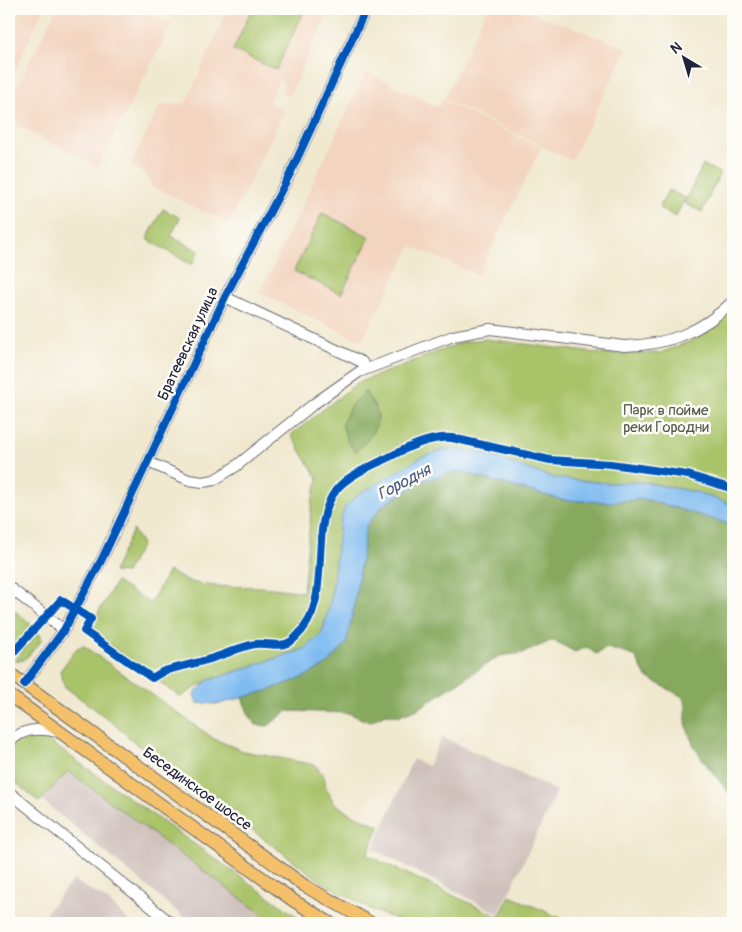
<svg xmlns="http://www.w3.org/2000/svg" width="742" height="932" font-family="Pangolin,sans-serif">
  <style>
    .built { fill: #f3d4bf }
    .industrial { fill: #cfc0bb }
    .green { fill: #a9c369; stroke: #667252 }
    .forest { fill: #86a95d; stroke: #54664c }
    .water { fill: #7fbbf1; stroke: #506e96 }
    .lines { fill: none; stroke-linecap: round; stroke-linejoin: round }
    .minor-casing { stroke: #6a676f; stroke-width: 12 }
    .major-casing { stroke: #6a676f; stroke-width: 14 }
    .minor { stroke: #fff; stroke-width: 10 }
    .major { stroke: #f4c16b; stroke-width: 12 }
    .cycleway-casing { stroke: #fdfcf7; stroke-width: 11 }
    .cycleway { stroke: #0057b8; stroke-width: 8 }
    .labels { text-anchor: middle; dominant-baseline: central; stroke-width: 5; stroke-linejoin: round; paint-order: stroke }
    .street-label { font-size: 15px; fill: #22223b; stroke: #fdfcf7 }
    .park-label { font-size: 15px; fill: #515a4b; stroke: #fdfcf7 }
    .water-label { font-size: 16px; font-style: italic; fill: #43587b; stroke: #fdfcf7 }
  </style>
  <rect width="100%" height="100%" fill="#fdfcf7"/>
  <filter id="ink" filterUnits="userSpaceOnUse"><feTurbulence type="fractalNoise" baseFrequency=".02" numOctaves="2"/><feDisplacementMap in="SourceGraphic" scale="10" xChannelSelector="R" yChannelSelector="G"/><feConvolveMatrix kernelMatrix="1 2 1 2 8 2 1 2 1" color-interpolation-filters="sRGB"/></filter>
  <filter id="wash" filterUnits="userSpaceOnUse"><feTurbulence type="fractalNoise" baseFrequency=".0096" numOctaves="4" result="noise"/><feDisplacementMap in="SourceGraphic" scale="20" xChannelSelector="R" yChannelSelector="G"/><feGaussianBlur stdDeviation="1.12" result="paint"/><feColorMatrix in="noise" values="0 0 0 0 0 0 0 0 0 0 0 0 0 0 0 0 0 1.4 0 .05"/><feComposite in="paint" operator="in"/></filter>
  <g filter="url(#wash)">
    <rect width="100%" height="100%" fill="#f0e8cf"/>
    <path class="built" d="M9,9H44L9,83Z
      M56,9H137L172,24L98,166L9,122V104Z
      M228,9H329L289,97L280,92L284,83L279,80L269,102L285,110L229,223L151,186L145,173L130,166L160,106L186,103Z
      M487,9H521L628,48L571,160L444,99Z
      M366,72L438,107L442,100L541,148L478,275L411,246L362,341L260,293Z"/>
    <path class="industrial" d="M442,737L557,791L499,914L373,849L413,759L428,766Z
      M67,771L274,923H191L42,800Z
      M73,880L107,900L131,923H51L43,916Z"/>
    <path class="green" d="M252,9H305L276,70L233,50Z
      M703,165L720,173L702,212L684,203Z
      M668,190L685,198L676,217L659,208Z
      M163,209L180,218L171,236L199,251L192,265L147,239Z
      M322,213L370,237L341,294L294,271Z
      M733,309V505L696,492L643,482L607,483L554,478L476,451L340,521L331,600L322,633L304,649L207,681L180,697L88,630L116,582L150,603L169,571C198,591 226,585 260,587C274,588 288,590 303,592L312,501L318,479L291,435L357,383L463,342L485,339L604,354L660,353L691,341Z
      M133,530L142,544L126,573L113,572Z
      M9,606L34,627L13,651L9,653Z
      M38,632L42,638L39,644L24,660L14,661Z
      M84,646L214,739L243,751L315,765L324,776L326,788L334,803L349,813L380,826L367,855L499,917L510,896L572,923H407L373,911L322,882L134,742L113,723L64,686L60,671L77,648Z
      M32,734L43,737L306,923H274L68,771L39,802L9,777C9,751 5,744 32,734Z"/>
    <path class="forest" d="M365,391C369,398 375,405 377,411C382,425 365,443 356,452L348,443L342,424L351,405Z
      M457,471L562,500L608,502L645,499L733,525V799C717,775 694,756 687,727C684,717 689,706 683,697L646,677L635,656L607,648L596,654L586,647L575,652L557,642L551,641L523,653L499,656L416,710L399,716L385,714L369,722L348,713L287,711L268,726L256,725L249,715L242,698L304,677L328,664L354,607L366,526L383,506L422,481Z"/>
    <path class="water" d="M446,449L476,451L554,478L607,483L643,482L696,492L733,505V525L645,499L608,502L562,500L457,471L422,481L383,505L366,526L354,607L346,644L328,664L304,677L266,691L219,704L197,703L194,694L207,681L304,649L322,633L331,600L340,521L345,507L356,496L423,456Z"/>
  </g>
  <g filter="url(#ink)">
    <g class="lines">
      <defs>
        <path id="minor" d="M225,297L362,362L366,368
          M148,462L189,480L203,482L214,480L235,467L315,403L359,372L453,336L490,329L624,346C668,345 702,332 733,301
          M9,587L64,630
          M24,684L64,630L102,559L225,297L290,174L366,9
          M9,743C22,728 39,728 58,732
          M9,792L171,923"/>
        <path id="major" d="M9,673L305,886L371,923
          M9,695L294,901L330,923"/>
      </defs>
      <use href="#minor" class="minor-casing"/>
      <use href="#major" class="major-casing"/>
      <use href="#minor" class="minor"/>
      <use href="#major" class="major"/>
      <defs>
        <path id="cycleway" d="M9,657L61,600L91,619L84,631L152,678L164,671C181,666 199,663 216,657C229,653 242,646 255,644C269,642 283,650 295,638C336,601 306,530 336,490C348,475 370,467 387,458C407,448 429,436 452,438L550,460L611,464L688,475L733,489
          M24,684L64,630L102,559L225,297L290,174L366,9"/>
      </defs>
      <use href="#cycleway" class="cycleway-casing"/>
      <use href="#cycleway" class="cycleway"/>
    </g>
  </g>
  <g class="labels">
    <g class="street-label">
      <text transform="translate(188 344) rotate(-65)">Братеевская улица</text>
      <text transform="translate(197 789) rotate(36)">Бесединское шоссе</text>
    </g>
    <g class="park-label">
      <text x="666" y="410">Парк в пойме<tspan x="666" dy="17">реки Городни</tspan></text>
    </g>
    <g class="water-label">
      <text transform="translate(404 482) rotate(-28)">Городня</text>
    </g>
  </g>
  <rect width="742" height="932" fill="none" stroke="#fdfcf7" stroke-width="30"/>
  <g transform="translate(684 58) rotate(322)" stroke="#fdfcf7" stroke-width="4" paint-order="stroke">
  <path d="M0-4L9 19L0 12L-9 19Z" fill="#22223b"/>
  <text y="-8" font-size="14" font-weight="bold" text-anchor="middle" fill="#22223b">N</text>
  </g>
</svg>
